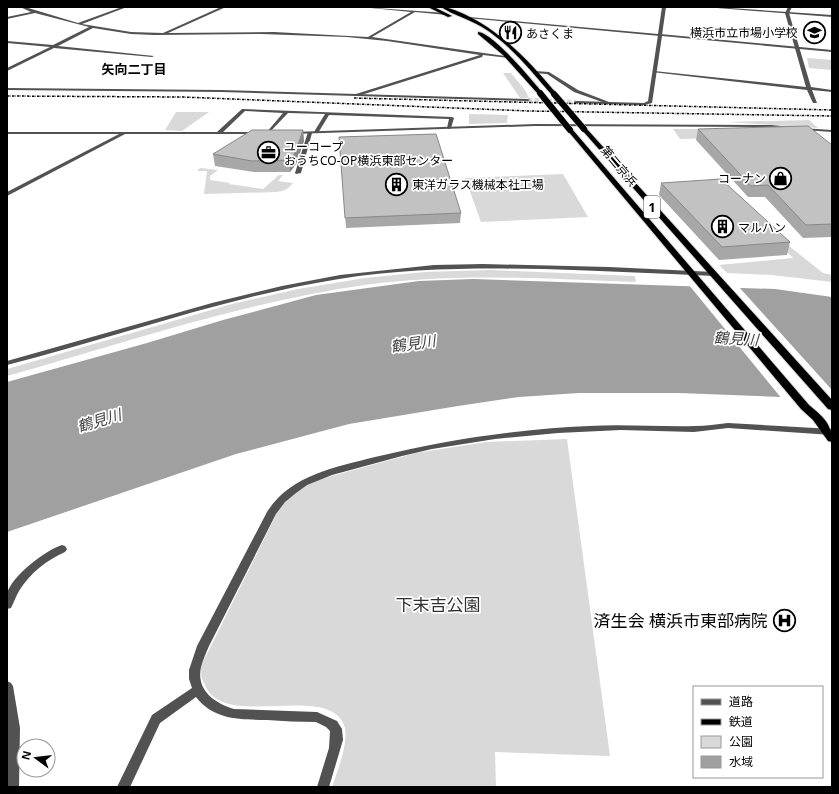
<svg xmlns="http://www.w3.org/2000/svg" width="839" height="794" font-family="'Noto Sans','Noto Sans JP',sans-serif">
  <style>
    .green { fill: #d9d9d9 }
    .water { fill: #a0a0a0 }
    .pier { fill: #fff }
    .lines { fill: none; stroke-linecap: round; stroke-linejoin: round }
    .tertiary-tunnel { stroke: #d9d9d9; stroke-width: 4.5; stroke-dasharray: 4.5 2; stroke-linecap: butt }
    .trunk-casing { stroke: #dbdbdb; stroke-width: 2 }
    .minor { fill: #525252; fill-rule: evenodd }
    .tertiary { fill: #525252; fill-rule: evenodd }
    .trunk { fill: #000; fill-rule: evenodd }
    .rail { stroke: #000; stroke-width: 1.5; stroke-dasharray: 2.5 1 0.5 1; stroke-linecap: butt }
    .trunk-bridge-casing { stroke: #dbdbdb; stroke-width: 7; stroke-linecap: butt }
    .trunk-bridge { stroke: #000; stroke-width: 6 }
    .wall { fill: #a7a7a7 }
    .shaded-wall { fill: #888 }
    .building { fill: #c2c2c2; stroke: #888 }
    .labels { text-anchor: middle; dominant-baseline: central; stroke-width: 3.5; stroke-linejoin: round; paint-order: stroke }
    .far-poi-label { font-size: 12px; fill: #000; stroke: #fff; text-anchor: start }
    .far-street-label { font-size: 12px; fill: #000; stroke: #fff }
    .far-neighbourhood-label { font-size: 13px; font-weight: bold; fill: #000; stroke: #fff }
    .shield { fill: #fff; stroke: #4c4c4c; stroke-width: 1 }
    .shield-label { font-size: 13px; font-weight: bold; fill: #000 }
    .water-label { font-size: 15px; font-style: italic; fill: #414141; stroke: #fff }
    .near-park-label { font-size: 17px; fill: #303030; stroke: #fff }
    .near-poi-label { font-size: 17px; fill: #000; stroke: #fff; text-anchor: end }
  </style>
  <rect width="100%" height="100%" fill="#fff"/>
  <path class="green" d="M807,58L832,60V70L809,68Z
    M503,73H511L525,90L529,98H520Z
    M176,112H209L182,131L165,130Z
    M469,114L508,115L507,123L469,124Z
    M809,120L818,128L726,122Z
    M673,129H735L741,137L680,139Z
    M200,168L218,170L210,176V180L230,183L229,184L263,189L279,175H283L278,181L293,183C288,189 285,191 277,192L204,194L207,171H197Z
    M563,174L588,217L481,222L465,178Z
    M729,198L823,273L832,275V282L772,275L727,273L719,265L793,258Z
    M489,270L635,276L636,282C546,279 455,272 365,285C244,302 125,343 7,376V369L232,304L298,289L365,278L425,272Z
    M567,439L610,756L495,752L496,787H332C337,772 350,740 344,725C327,682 223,731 205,685C202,680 200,673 201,667C203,661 207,654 210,648L277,513L287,499L310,482L416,453L486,442Z"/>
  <path class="water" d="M473,279L775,289L832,297V399L679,393H579L519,397L458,406L349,424L236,454L7,532V382L147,343L223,320L316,295L419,281Z"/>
  <path class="pier" d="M689,285L739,287L832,390V401L782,399Z"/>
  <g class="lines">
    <path class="tertiary-tunnel" d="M528,100L576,102"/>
    <defs>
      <path id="trunk" d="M428,7H434L452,16L448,17Z
        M441,7C449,7 457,11 464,14C502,32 529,61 556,93V95H552C531,71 510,44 482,27C469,19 453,15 441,7Z
        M478,32C492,32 532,80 542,92V94H538L503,55L478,34Z
        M582,128H586L832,400V410L828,409L582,130Z
        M568,129H572L809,405C822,416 832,423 832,442L828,441L813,420L801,409L568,131Z"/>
    </defs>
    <use href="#trunk" class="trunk-casing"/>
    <path class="minor" d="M20,7H25L78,23L122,7H127L82,24L131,32L163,33L221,7H226L168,33L274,32L368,37L411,12L361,7L446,13L447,15L415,12L372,37L511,57L509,58L483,55L482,57L358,96L356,95V94L480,55L387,41L347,37L261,34L154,35L131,34L93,28L58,46L154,56L152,57L54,48L7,71V68L50,47L7,43V41L53,45L89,27L35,13L7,19V17L31,12Z
      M662,7H666L662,35L660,36L467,18L469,17L658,34Z
      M788,7H792L789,13L811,87L832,90V92L812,90L817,103H813L807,90L652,72L654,71L806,87L785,13Z
      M535,71L549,72L578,90L609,102L605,103L574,92L547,74L534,73Z
      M242,109L452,117L454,118L451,128L449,129L447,128L449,119L329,115L318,133H316L314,132L325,114L288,113L268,134L266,133L283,113L245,111L221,134H217V132Z
      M123,132L127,133L7,196V192Z
      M308,132L312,133L301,173L296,174L295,173Z
      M728,423L832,429V435L728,428L694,432L621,430L558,433L495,439L432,449L402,456L332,475L307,485L296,493L285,502L276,514L209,646C206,653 203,660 201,667C196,690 214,703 234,709L317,712L337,721L342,729L343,740L329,787H317L329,748L330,731L326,727L316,722C300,722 283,721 267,720C240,719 215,721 196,697L160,723L130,787H117L152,715L192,688L189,679V670L197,646L267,512C290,475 336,467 375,457C445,440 517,429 589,426C625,424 660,427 695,426C706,426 717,424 728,423Z
      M62,545L65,546L67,549L65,552C47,560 30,573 19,591C16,596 14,602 11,608L7,609C7,604 6,598 7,594C11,576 46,550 62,545Z
      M7,681L11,683L13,686L20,728L19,787H7Z"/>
    <path class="tertiary" d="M715,7L832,15V17L717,8Z
      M660,34L832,50V52L662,36L652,103L644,105L574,103V102L576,101L644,103L648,101L658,35Z
      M7,88L221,90L528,99L530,100L528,101L221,92L7,90Z
      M535,124L771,125L791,127L793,128L791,129L771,127L535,126L293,134L291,133L293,132Z
      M801,128L832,130V132L803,130L801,129Z
      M7,132H258L260,133L258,134H7Z
      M483,264L609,267L714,272L717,274L714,276C657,273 601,271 544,269C476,268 407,268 339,279C226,297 118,337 7,365V361L212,303L282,286L340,275L434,265Z"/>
    <use href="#trunk" class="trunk"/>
    <path class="rail" d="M7,96L182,97L529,111L832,116
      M354,98L832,110"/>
    <defs>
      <path id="trunk-bridge" d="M540,93L570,130
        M554,94L584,129"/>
    </defs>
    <use href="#trunk-bridge" class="trunk-bridge-casing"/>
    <use href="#trunk-bridge" class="trunk-bridge"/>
  </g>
  <path class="wall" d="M698,129L832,145V237L803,238L765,197H748L696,140Z
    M303,130L304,141L296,164L290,172H254L215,166L213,154Z
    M339,137L461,213L460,223L346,228Z
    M661,183L790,242L787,255L719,260L659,195Z"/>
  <path class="shaded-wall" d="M303,130L304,141L296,164L290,172L289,160Z"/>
  <path class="building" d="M808,126L832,145V224L806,225L768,185L751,186L698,129Z
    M252,130H303L295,153L289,160L252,161L213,154Z
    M436,134L461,213L345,218L339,137Z
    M721,179L790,242L722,247L661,183Z"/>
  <defs>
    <symbol id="school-ring" viewBox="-11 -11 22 22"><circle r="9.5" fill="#fff" stroke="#000" stroke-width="1.5"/><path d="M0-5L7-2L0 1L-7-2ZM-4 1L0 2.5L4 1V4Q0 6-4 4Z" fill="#000"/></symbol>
    <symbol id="restaurant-ring" viewBox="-11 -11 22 22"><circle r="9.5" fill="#fff" stroke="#000" stroke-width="1.5"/><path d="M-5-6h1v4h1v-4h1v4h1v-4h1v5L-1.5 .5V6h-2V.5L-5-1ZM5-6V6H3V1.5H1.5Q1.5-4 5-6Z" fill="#000"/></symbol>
    <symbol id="office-ring" viewBox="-11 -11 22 22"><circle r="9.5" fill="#fff" stroke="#000" stroke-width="1.5"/><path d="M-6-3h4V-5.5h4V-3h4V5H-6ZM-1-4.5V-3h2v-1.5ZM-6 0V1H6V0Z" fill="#000"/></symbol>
    <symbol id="shop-ring" viewBox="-11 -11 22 22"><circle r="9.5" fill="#fff" stroke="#000" stroke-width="1.5"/><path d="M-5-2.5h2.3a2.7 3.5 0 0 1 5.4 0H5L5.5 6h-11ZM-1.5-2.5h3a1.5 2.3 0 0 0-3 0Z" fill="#000"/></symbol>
    <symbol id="building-ring" viewBox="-11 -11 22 22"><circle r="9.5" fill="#fff" stroke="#000" stroke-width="1.5"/><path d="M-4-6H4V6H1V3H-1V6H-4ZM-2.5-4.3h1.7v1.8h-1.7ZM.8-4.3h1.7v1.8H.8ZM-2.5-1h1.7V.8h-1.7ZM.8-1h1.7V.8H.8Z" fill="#000"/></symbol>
    <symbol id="hospital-ring" viewBox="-11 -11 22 22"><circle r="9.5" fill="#fff" stroke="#000" stroke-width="1.5"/><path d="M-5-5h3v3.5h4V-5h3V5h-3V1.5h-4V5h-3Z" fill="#000"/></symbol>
  </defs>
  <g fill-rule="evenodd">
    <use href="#school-ring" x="802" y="20" width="25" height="25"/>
    <use href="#restaurant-ring" x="498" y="20" width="25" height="25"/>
    <use href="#office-ring" x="256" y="140" width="25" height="25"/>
    <use href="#shop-ring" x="768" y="166" width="25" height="25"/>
    <use href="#building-ring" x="384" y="172" width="25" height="25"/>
    <use href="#building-ring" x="710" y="214" width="25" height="25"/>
    <use href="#hospital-ring" x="772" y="608" width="25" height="25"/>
  </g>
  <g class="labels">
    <g class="far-poi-label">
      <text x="798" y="32" text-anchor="end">横浜市立市場小学校</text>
      <text x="526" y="33">あさくま</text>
      <text x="284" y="146">ユーコープ<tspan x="284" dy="14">おうちCO-OP横浜東部センター</tspan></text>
      <text x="766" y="178" text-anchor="end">コーナン</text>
      <text x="412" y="184">東洋ガラス機械本社工場</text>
      <text x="738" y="227">マルハン</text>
    </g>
    <g class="far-street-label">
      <text transform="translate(619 166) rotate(50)">第二京浜</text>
    </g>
    <g class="far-neighbourhood-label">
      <text x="134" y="69">矢向二丁目</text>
    </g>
    <rect class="shield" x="644" y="196" width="16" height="22" rx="3"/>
    <g class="shield-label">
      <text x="652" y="207">1</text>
    </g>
    <g class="water-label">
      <text transform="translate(736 338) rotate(3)">鶴見川</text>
      <text transform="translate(413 343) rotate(-8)">鶴見川</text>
      <text transform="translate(99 420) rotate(-17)">鶴見川</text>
    </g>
    <g class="near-park-label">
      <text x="438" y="604">下末吉公園</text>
    </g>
    <g class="near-poi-label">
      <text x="768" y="620">済生会 横浜市東部病院</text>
    </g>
  </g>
  <rect width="839" height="794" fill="none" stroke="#000000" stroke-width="16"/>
  <rect x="693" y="686" width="130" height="92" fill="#ffffff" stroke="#999999"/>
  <rect x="701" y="699" width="20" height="6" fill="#525252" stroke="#999999"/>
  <text x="729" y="706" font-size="12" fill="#000000">道路</text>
  <rect x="701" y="719" width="20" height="6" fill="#000000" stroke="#999999"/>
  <text x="729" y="726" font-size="12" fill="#000000">鉄道</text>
  <rect x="701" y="736" width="20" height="12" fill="#d9d9d9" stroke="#999999"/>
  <text x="729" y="746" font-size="12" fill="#000000">公園</text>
  <rect x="701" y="756" width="20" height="12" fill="#a0a0a0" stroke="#999999"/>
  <text x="729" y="766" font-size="12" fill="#000000">水域</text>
  <g transform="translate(36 758) rotate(285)"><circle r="19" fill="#ffffff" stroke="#999999"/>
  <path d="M0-3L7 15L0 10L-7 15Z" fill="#000000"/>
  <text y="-6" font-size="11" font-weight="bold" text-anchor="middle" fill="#000000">N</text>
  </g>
</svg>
